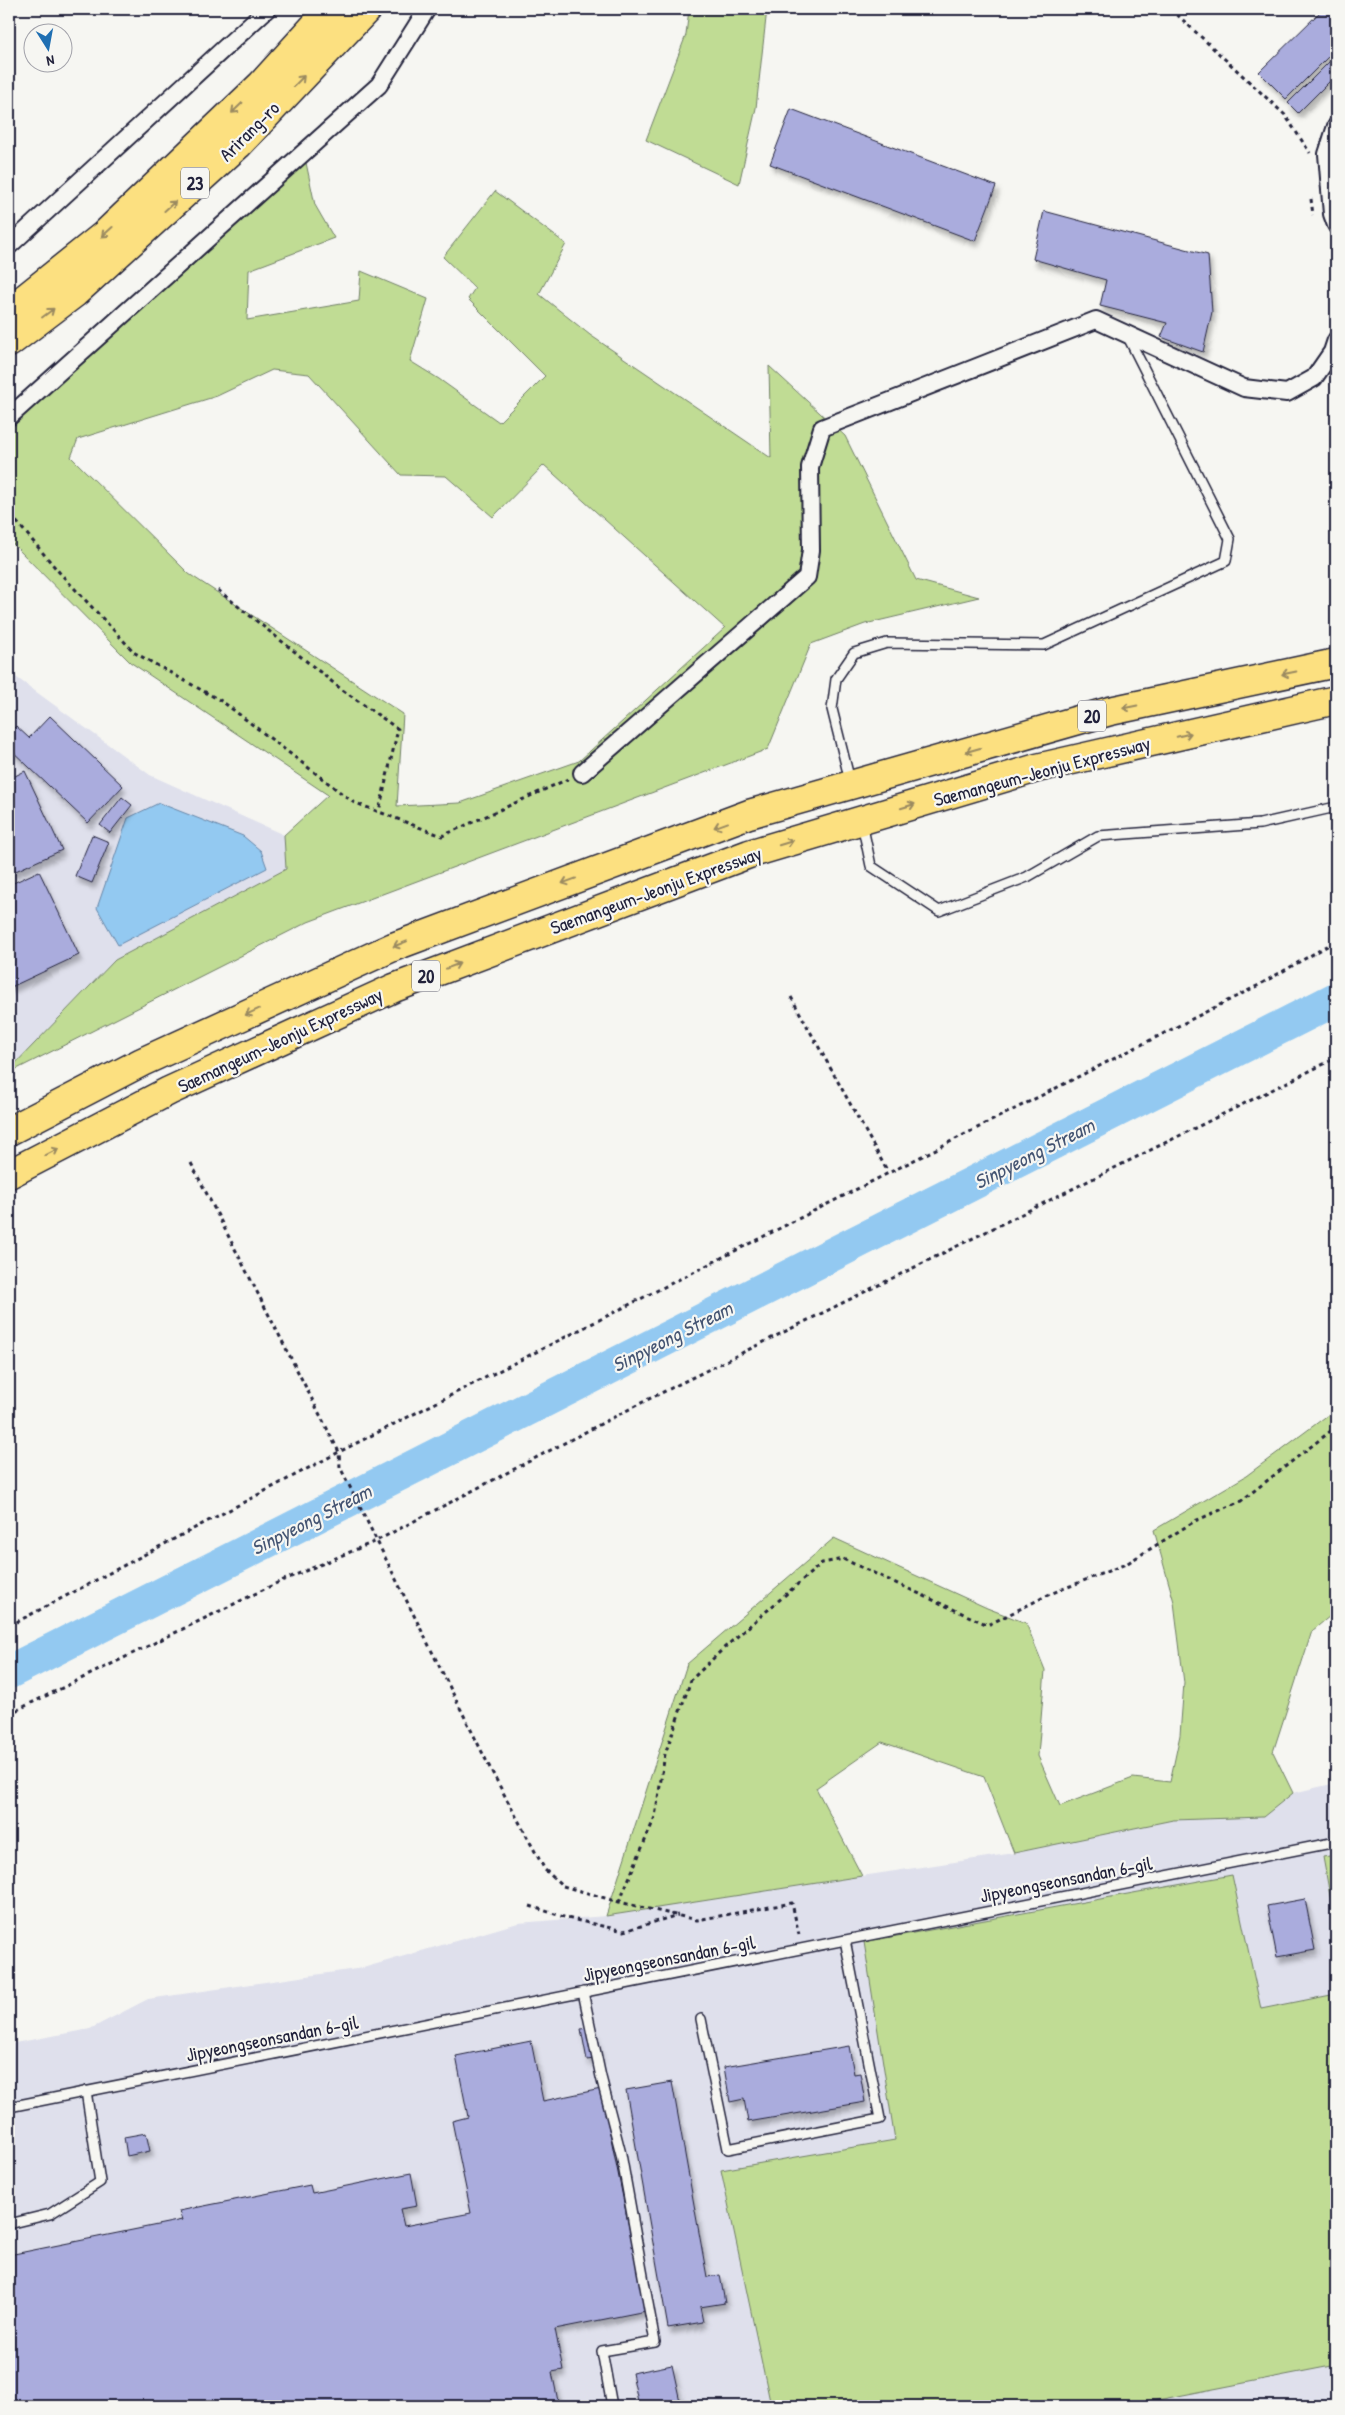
<svg xmlns="http://www.w3.org/2000/svg" width="1345" height="2415" font-family="'Patrick Hand',sans-serif">
  <style>
    .built { fill: #dfe0ec }
    .green { fill: #c0dc94; stroke: #717f68; fill-rule: evenodd }
    .water { fill: #93c9f1; stroke: #6686a8 }
    .lines { fill: none; stroke-linecap: round; stroke-linejoin: round }
    .river { stroke: #93c9f1; stroke-width: 34 }
    .building { fill: #aaacdd; stroke: #22223b; filter: url(#shadow) }
    .service-casing { stroke: #22223b; stroke-width: 12 }
    .minor-casing { stroke: #22223b; stroke-width: 20 }
    .trunk-casing { stroke: #22223b; stroke-width: 31 }
    .motorway-casing { stroke: #22223b; stroke-width: 31 }
    .path { stroke: #22223b; stroke-width: 3; stroke-dasharray: 4 4; stroke-linecap: butt }
    .service { stroke: #f6f6f2; stroke-width: 9 }
    .minor { stroke: #f6f6f2; stroke-width: 16 }
    .trunk { stroke: #fce080; stroke-width: 28 }
    .motorway { stroke: #fce080; stroke-width: 28 }
    .oneway { stroke: #9a8a61 }
    .labels { text-anchor: middle; dominant-baseline: central; stroke-width: 4.5; stroke-linejoin: round; paint-order: stroke }
    .shield { fill: #f6f6f2; stroke: #626272; stroke-width: 1 }
    .shield-label { font-size: 18px; font-weight: bold; fill: #22223b }
    .street-label { font-size: 19px; fill: #22223b; stroke: #f6f6f2 }
    .water-label { font-size: 20px; font-style: italic; fill: #445472; stroke: #f6f6f2 }
  </style>
  <defs>
    <filter id="shadow"><feDropShadow dx="3" dy="5.5" stdDeviation="2.5" flood-color="#0004"/></filter>
  </defs>
  <rect width="100%" height="100%" fill="#f6f6f2"/>
  <filter id="ink" filterUnits="userSpaceOnUse"><feTurbulence type="fractalNoise" baseFrequency=".02" numOctaves="2"/><feDisplacementMap in="SourceGraphic" scale="10" xChannelSelector="R" yChannelSelector="G"/><feConvolveMatrix kernelMatrix="1 2 1 2 8 2 1 2 1" color-interpolation-filters="sRGB"/></filter>
  <g filter="url(#ink)">
    <path class="built" d="M9,672L150,775L284,835L286,869L115,960L9,1070Z
      M1336,1783V2406H9V2044L90,2029L148,1999L363,1968L518,1923L606,1916L862,1876L1014,1853L1173,1820L1263,1817L1293,1793Z"/>
    <path class="green" d="M689,9H767L756,108L739,184L646,140L686,35Z
      M305,158L315,205L334,238L249,270L247,320L359,301L361,271L428,299L410,361L439,379L499,422L545,376L468,299L475,288L443,257L495,191L566,244L539,294L590,335L771,458L769,366L845,436L916,580L979,597L865,624L811,644L768,749L308,922L9,1073V1070L115,960L286,869L284,835L328,795L130,662L9,540V424ZM272,370L309,374L401,475L446,476L493,517L544,465L725,628L579,761L460,803L397,806L403,714L189,574L71,457L78,439L217,396Z
      M1336,1409V1611L1312,1631L1273,1752L1293,1793L1263,1817L1173,1820L1014,1853L984,1777L882,1742L816,1788L862,1876L606,1916L687,1664L834,1538L987,1608L1026,1623L1045,1670L1038,1756L1060,1806L1133,1778L1170,1782L1180,1735L1184,1683L1174,1602L1154,1530L1246,1476Z
      M1336,1855V1929L1323,1857Z
      M1232,1875L1261,2009L1336,1994V2365L1127,2406H771L721,2170L895,2140L864,1942Z"/>
    <path class="water" d="M159,803L243,836L261,851L267,868L118,945L97,908L128,818Z"/>
    <g class="lines">
      <path class="river" d="M9,1672L1336,999"/>
    </g>
    <path class="building" d="M1323,9H1336V49L1286,99L1259,72Z
      M1336,55V75L1298,113L1288,103Z
      M791,109L996,186L975,241L770,164Z
      M1044,211L1208,255L1212,312L1203,352L1161,337L1167,323L1100,306L1106,280L1033,259Z
      M50,716L123,786L88,823L9,748V733L16,726L29,738Z
      M25,771L62,850L9,874V779Z
      M122,797L132,805L110,833L100,825Z
      M92,835L109,842L92,883L75,876Z
      M39,871L79,955L9,988V885Z
      M1305,1899L1315,1950L1277,1957L1267,1906Z
      M593,2027L600,2058L587,2060L581,2029Z
      M531,2041L543,2101L601,2089L646,2311L555,2329L563,2370L552,2372L559,2406H9V2255L182,2220L179,2211L310,2185L312,2193L411,2173L417,2206L400,2209L404,2226L471,2213L452,2121L468,2117L456,2056Z
      M849,2046L854,2074L860,2073L865,2102L748,2122L744,2099L730,2102L724,2067Z
      M672,2082L707,2277L720,2275L725,2303L700,2307L703,2322L668,2328L626,2090Z
      M146,2133L150,2151L127,2156L124,2137Z
      M672,2365L681,2406H639L632,2373Z"/>
    <g class="lines">
      <defs>
        <path id="service" d="M850,781L832,709L836,679L854,653L887,643L1044,645L1226,561L1230,539L1128,337
          M862,823L871,866L939,911L1027,877L1098,836L1260,824L1336,807
          M583,1992L601,2077L621,2154L655,2342L602,2351L612,2406
          M701,2019L728,2149L880,2119L845,1940
          M9,2107L1336,1842
          M9,2224L50,2214L100,2182L86,2091"/>
        <path id="minor" d="M1336,126L1327,154L1332,214L1336,225
          M9,246L267,9
          M9,417L379,85L427,9
          M582,773L807,577L811,550L810,467L822,428L1096,320L1244,388L1287,393L1314,378L1332,352L1336,340"/>
        <path id="trunk" d="M9,311L104,235L262,84L330,9
          M9,343L75,293L238,145L367,9"/>
        <path id="motorway" d="M9,1131L142,1062L393,947L749,814L1110,711L1336,663
          M9,1174L169,1091L394,988L749,854L1037,768L1336,700"/>
      </defs>
      <use href="#service" class="service-casing"/>
      <use href="#minor" class="minor-casing"/>
      <use href="#trunk" class="trunk-casing"/>
      <use href="#motorway" class="motorway-casing"/>
      <path class="path" d="M1171,9L1285,115L1310,153
        M1311,199L1313,215
        M9,508L10,514L59,572L135,653L223,702L353,802L442,836L568,779
        M218,590L341,689L398,729L379,811
        M791,997L888,1172
        M191,1163L339,1452L340,1467L491,1770L545,1870L563,1886L619,1902L697,1920L792,1903L799,1935
        M9,1626L339,1452L1257,986L1336,941
        M9,1714L279,1582L376,1541L643,1402L1336,1058
        M619,1902L655,1817L665,1754L691,1680L724,1648L822,1563L843,1559L988,1625L1050,1594L1126,1564L1195,1521L1241,1501L1336,1427
        M530,1906L567,1918L624,1931L678,1915"/>
      <use href="#service" class="service"/>
      <use href="#minor" class="minor"/>
      <use href="#trunk" class="trunk"/>
      <use href="#motorway" class="motorway"/>
    </g>
    <defs><path id="oneway-shaft" d="M-6 0H5M1.5-3L5.5 0L1.5 3" fill="none" stroke-width="1.6" stroke-linecap="round" stroke-linejoin="round" transform="scale(1.25)"/></defs>
    <g class="oneway">
      <use href="#oneway-shaft" transform="translate(299 81) rotate(-46)"/>
      <use href="#oneway-shaft" transform="translate(237 108) rotate(136)"/>
      <use href="#oneway-shaft" transform="translate(170 206) rotate(-42)"/>
      <use href="#oneway-shaft" transform="translate(107 232) rotate(138)"/>
      <use href="#oneway-shaft" transform="translate(48 313) rotate(-37)"/>
      <use href="#oneway-shaft" transform="translate(1289 673) rotate(168)"/>
      <use href="#oneway-shaft" transform="translate(1130 707) rotate(168)"/>
      <use href="#oneway-shaft" transform="translate(1184 735) rotate(-13)"/>
      <use href="#oneway-shaft" transform="translate(973 750) rotate(164)"/>
      <use href="#oneway-shaft" transform="translate(908 806) rotate(-17)"/>
      <use href="#oneway-shaft" transform="translate(721 825) rotate(160)"/>
      <use href="#oneway-shaft" transform="translate(786 843) rotate(-17)"/>
      <use href="#oneway-shaft" transform="translate(569 881) rotate(160)"/>
      <use href="#oneway-shaft" transform="translate(400 944) rotate(159)"/>
      <use href="#oneway-shaft" transform="translate(453 966) rotate(-21)"/>
      <use href="#oneway-shaft" transform="translate(252 1012) rotate(155)"/>
      <use href="#oneway-shaft" transform="translate(52 1152) rotate(-27)"/>
    </g>
  </g>
  <g class="labels">
    <g class="shield">
      <rect x="181" y="167.5" width="28" height="31" rx="4"/>
      <rect x="1078" y="700.5" width="28" height="31" rx="4"/>
      <rect x="412" y="960.5" width="28" height="31" rx="4"/>
    </g>
    <g class="shield-label">
      <text x="195" y="183">23</text>
      <text x="1092" y="716">20</text>
      <text x="426" y="976">20</text>
    </g>
    <g class="street-label">
      <text transform="translate(249 131) rotate(-45)">Arirang-ro</text>
      <text transform="translate(1042 771) rotate(-15)">Saemangeum-Jeonju Expressway</text>
      <text transform="translate(656 890) rotate(-20)">Saemangeum-Jeonju Expressway</text>
      <text transform="translate(280 1040) rotate(-25)">Saemangeum-Jeonju Expressway</text>
      <text transform="translate(1066 1879) rotate(-11)">Jipyeongseonsandan 6-gil</text>
      <text transform="translate(669 1958) rotate(-11)">Jipyeongseonsandan 6-gil</text>
      <text transform="translate(272 2038) rotate(-11)">Jipyeongseonsandan 6-gil</text>
    </g>
    <g class="water-label">
      <text transform="translate(1034 1153) rotate(-27)">Sinpyeong Stream</text>
      <text transform="translate(672 1336) rotate(-27)">Sinpyeong Stream</text>
      <text transform="translate(311 1519) rotate(-27)">Sinpyeong Stream</text>
    </g>
  </g>
  <rect width="1345" height="2415" fill="none" stroke="#f6f6f2" stroke-width="30"/>
  <rect x="15" y="15" width="1315" height="2385" fill="none" stroke="#22223b" stroke-width="2" filter="url(#ink)"/>
  <g transform="translate(48 48) rotate(169)"><circle r="24" fill="#f6f6f2" stroke="#a1a1a9"/>
  <path d="M0-4L9 19L0 12L-9 19Z" fill="#1f6fb2"/>
  <text y="-8" font-size="14" font-weight="bold" text-anchor="middle" fill="#22223b">N</text>
  </g>
</svg>
